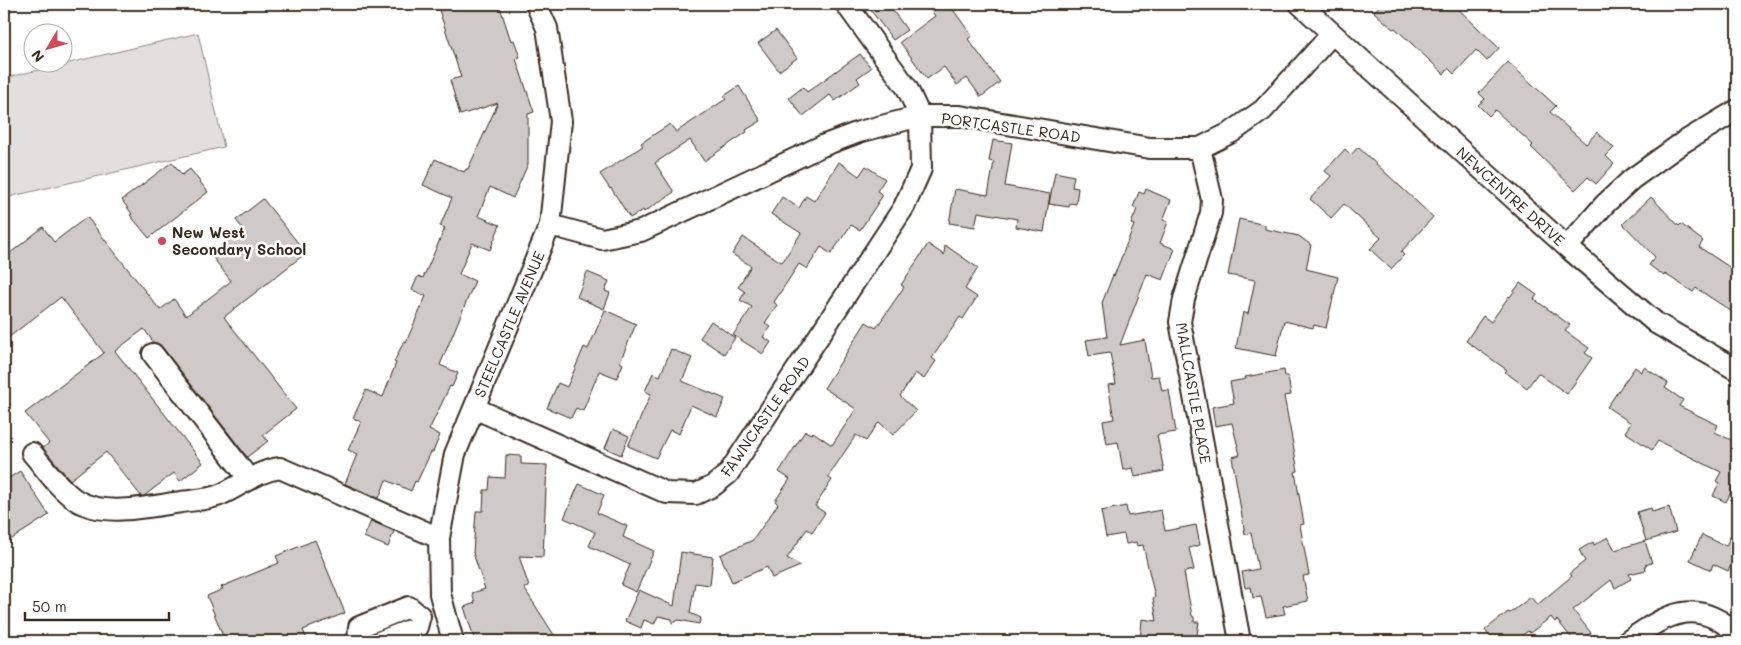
<svg xmlns="http://www.w3.org/2000/svg" width="1741" height="645" font-family="Mali,sans-serif">
  <style>
    .green { fill: #e2e0de; stroke: #8e857e }
    .building { fill: #cfcac7; stroke: #3b2a1e }
    .lines { fill: none; stroke-linecap: round; stroke-linejoin: round }
    .minor-casing { stroke: #3b2a1e; stroke-width: 24 }
    .minor { stroke: #fff; stroke-width: 20 }
    .poi-dot { fill: #d1495b; stroke: #fff; stroke-width: 2 }
    .labels { text-anchor: middle; dominant-baseline: central; stroke-width: 5; stroke-linejoin: round; paint-order: stroke }
    .street-label { font-size: 15px; fill: #3b2a1e; stroke: #fff }
    .poi-label { font-size: 15px; font-weight: bold; fill: #3b2a1e; stroke: #fff; text-anchor: start }
  </style>
  <rect width="100%" height="100%" fill="#fff"/>
  <filter id="ink" filterUnits="userSpaceOnUse"><feTurbulence type="fractalNoise" baseFrequency=".02" numOctaves="2"/><feDisplacementMap in="SourceGraphic" scale="10" xChannelSelector="R" yChannelSelector="G"/><feConvolveMatrix kernelMatrix="1 2 1 2 8 2 1 2 1" color-interpolation-filters="sRGB"/></filter>
  <g filter="url(#ink)">
    <path class="green" d="M198,33L224,147L4,198V78Z"/>
    <path class="building" d="M437,4H499L511,41L514,40L520,57L516,59L534,112L528,114V164L513,198L490,187L478,216L500,225L490,250L472,243L459,274L475,281L440,365L458,373L452,387L450,386L429,430L440,435L433,452H431L417,482L415,481L411,491L386,480L379,498L345,484L357,454L348,450L361,422L353,418L366,390L383,397L396,363L394,362L404,341L406,342L426,296L412,290L418,276L423,278L445,228L440,226L452,198L423,185L435,159L464,172L466,169H468L498,103L460,115L450,80L461,77Z
      M866,4H888L907,30L893,40Z
      M927,4H949L972,36L968,39L1000,82L981,97L967,78L957,85L944,67L927,79L900,42L935,16Z
      M1381,4H1453L1499,48L1487,61L1476,50L1454,74L1448,68L1444,74L1395,28L1393,29L1374,12Z
      M776,30L797,58L779,71L758,43Z
      M860,54L871,68L857,78L860,83L835,101L830,95L803,116L789,98L803,87L807,92Z
      M1508,62L1556,106L1550,112L1586,144L1597,132L1614,148L1606,156L1614,164L1596,184L1588,177L1575,190L1531,147L1533,145L1495,110L1489,116L1478,105L1485,99L1479,93Z
      M739,86L761,121L746,130L747,132L704,161L690,140L655,163L674,192L644,212L643,210L630,218L611,188L610,189L600,174L643,146L641,143L670,124L676,132L726,99L724,96Z
      M993,140L1012,143L1005,186L1050,194L1044,232L1016,227L1017,219L978,212L975,227L949,223L955,189L988,195L994,162L989,161Z
      M1358,147L1433,217L1401,252L1404,255L1391,269L1370,249L1381,238L1344,204L1331,218L1310,199L1331,176L1325,171L1345,149L1351,155Z
      M172,162L182,175L190,169L208,192L149,238L130,215L132,214L122,200Z
      M839,162L859,176L866,166L885,179L877,191L883,195L860,230L851,225L831,254L821,247L807,269L799,264L774,302L777,305L765,323L771,327L763,337L771,342L763,354L733,335L752,307L740,300L745,292L738,287L751,266L732,254L743,237L781,262L783,261L801,233L771,214L782,197L799,208L806,196L814,201Z
      M1055,172L1074,176L1072,187L1078,188L1076,204L1070,203L1069,207L1049,204Z
      M1146,189L1171,200L1163,220L1168,222L1160,243L1175,249L1163,280L1147,274L1120,345L1145,340L1151,377L1159,376L1162,391L1169,390L1176,432L1157,435L1164,471L1135,477L1133,468L1123,470L1118,442L1107,444L1103,421L1114,419L1108,385L1116,384L1110,353L1089,356L1086,340L1107,337L1102,303L1113,275L1114,276L1134,225L1131,224L1137,209L1133,207L1139,192L1144,194Z
      M1651,197L1679,226L1681,224L1703,241L1699,247L1737,272V315L1696,288L1693,292L1665,274L1664,276L1649,265L1655,257L1623,224Z
      M263,199L306,253L224,317L296,409L263,435L268,441L247,457L162,347L154,343L144,329L115,351L203,463L180,481L174,473L144,496H141L106,452L70,480L43,448L49,443L25,413L104,353L61,297L4,341V258L43,227L54,242L87,217L160,310L174,299L186,316L231,281L211,255L243,229L236,220Z
      M1239,219L1265,225V229L1299,236L1311,245L1306,269L1338,277L1326,328L1314,325L1313,328L1284,321L1276,356L1236,348L1243,312L1248,314L1255,280L1228,275Z
      M928,244L944,255L945,245L978,268L965,289L977,297L963,319L960,317L932,358L936,361L924,379L915,373L900,396L916,411L893,435L879,422L866,441L856,435L828,477L832,480L815,506L825,513L812,532L807,529L787,558L800,566L772,578L767,567L732,582L720,555L753,540L778,504L775,501L790,479L779,472L805,431L811,434L813,432L832,445L856,409L824,388L866,322L876,328L904,287L901,285Z
      M587,272L609,281L605,291L610,293L604,309L577,297Z
      M1520,283L1537,295L1534,299L1570,325L1565,331L1589,348L1585,353L1592,358L1567,394L1538,373L1527,388L1505,372L1507,370L1466,341L1483,316L1491,322L1509,296L1510,297Z
      M605,310L636,324L620,362L623,364L617,378L599,371L583,411L576,408L571,418L547,408L558,383L567,387L584,347L588,349Z
      M711,321L735,338L724,354L700,338Z
      M671,349L692,358L682,381L725,399L717,417L691,405L679,434L670,430L656,458L628,446L651,394L645,391L653,373L660,376Z
      M1635,367L1641,372L1644,367L1668,383L1665,388L1683,400L1679,406L1718,425L1715,432L1735,442L1737,438V480L1726,502L1713,496L1719,483L1716,481L1721,472L1658,441L1652,450L1625,432L1631,423L1607,407Z
      M1284,370L1285,376H1288L1291,395L1284,396L1298,471L1295,472L1304,524L1300,525L1309,575L1303,576L1308,601L1283,606L1285,614L1266,617L1261,597L1253,598L1251,587L1245,588L1242,572L1258,569L1251,533L1245,534L1232,457L1240,455L1232,423L1215,426L1212,407L1234,403L1230,382L1246,379L1245,377Z
      M613,429L629,436L621,455L605,448Z
      M506,455L521,456V464L547,465L543,557L519,556L529,587L524,588L558,641H475L464,607L475,603L472,593L485,589L473,553L476,511H483L484,490H489L490,477L505,478Z
      M20,471L49,515L4,544V481Z
      M579,484L604,495L597,513L627,526L623,537L654,551L636,592L621,585L630,565L589,546L595,532L564,518Z
      M1126,506L1128,516L1161,510L1165,531L1196,525L1200,545L1189,548L1194,570L1184,572L1192,616L1194,617V622H1199L1196,641H1140L1142,619L1157,621L1153,598L1155,597L1143,545L1137,546L1136,542L1126,544L1124,534L1106,537L1101,511Z
      M1669,507L1676,532L1646,541L1637,512L1651,508L1652,512Z
      M371,521L394,531L388,547L364,537Z
      M1737,521V570L1730,567L1728,571L1713,564L1711,570L1690,560L1702,535L1726,546Z
      M1608,537L1615,550L1645,541L1652,563L1645,565L1646,570L1629,574L1631,579L1615,588L1611,580L1573,610L1591,633L1581,641H1574L1557,620L1555,622L1551,617L1530,633L1528,631L1514,641H1493L1485,630L1508,612L1510,613L1531,597L1537,605L1572,576L1570,573L1585,561L1579,550L1593,542L1594,545Z
      M315,540L345,613L303,630L308,641H225L207,596L223,589L221,587L279,563L276,556Z
      M681,552L713,557L710,585L695,583L690,613L701,618L699,624L679,620L672,623V619L658,616L654,624L644,620L641,628L625,621L639,590L674,606Z"/>
    <g class="lines">
      <defs>
        <path id="minor" d="M1300,4L1567,247L1656,323L1737,370
          M1200,148L1212,200L1211,213L1184,299L1180,322L1240,641
          M550,225L602,239L641,231L822,146L859,132L920,116H960L1150,148H1200L1232,132L1263,110L1332,34
          M1567,247L1605,204L1632,179L1682,143L1737,110
          M153,354L249,479
          M474,408L667,493L696,494L713,486L728,474L904,207L921,169L920,116L907,88L846,4
          M32,453C45,468 59,489 76,500C104,518 150,506 181,502C194,500 210,500 222,494C242,485 257,471 280,468L439,538
          M360,641L358,639L359,627L409,607L420,616
          M381,641L417,627L420,616
          M453,641L440,594L439,538L455,454L550,225L561,121L547,28L536,4
          M1628,641C1667,614 1696,596 1737,634"/>
      </defs>
      <use href="#minor" class="minor-casing"/>
      <use href="#minor" class="minor"/>
    </g>
  </g>
  <circle class="poi-dot" cx="162" cy="241" r="5"/>
  <g class="labels">
    <g class="street-label">
      <text transform="translate(1011 127) rotate(8)">PORTCASTLE ROAD</text>
      <text transform="translate(1511 196) rotate(42)">NEWCENTRE DRIVE</text>
      <text transform="translate(509 324) rotate(-67)">STEELCASTLE AVENUE</text>
      <text transform="translate(1194 393) rotate(80)">MALLCASTLE PLACE</text>
      <text transform="translate(765 416) rotate(-55)">FAWNCASTLE ROAD</text>
    </g>
    <g class="poi-label">
      <text x="172" y="232">New West<tspan x="172" dy="17">Secondary School</tspan></text>
    </g>
  </g>
  <rect width="1741" height="645" fill="none" stroke="#fff" stroke-width="20"/>
  <rect x="10" y="10" width="1721" height="625" fill="none" stroke="#3b2a1e" stroke-width="2" filter="url(#ink)"/>
  <g transform="translate(48 48) rotate(232)"><circle r="24" fill="#ffffff" stroke="#b1aaa5"/>
  <path d="M0-4L9 19L0 12L-9 19Z" fill="#d1495b"/>
  <text y="-8" font-size="14" font-weight="bold" text-anchor="middle" fill="#3b2a1e">N</text>
  </g>
  <path d="M25 612v8h144v-8" fill="none" stroke="#3b2a1e" stroke-width="2.5"/>
  <text x="32" y="612" font-size="15" fill="#3b2a1e" stroke="#ffffff" stroke-width="4" paint-order="stroke">50 m</text>
</svg>
